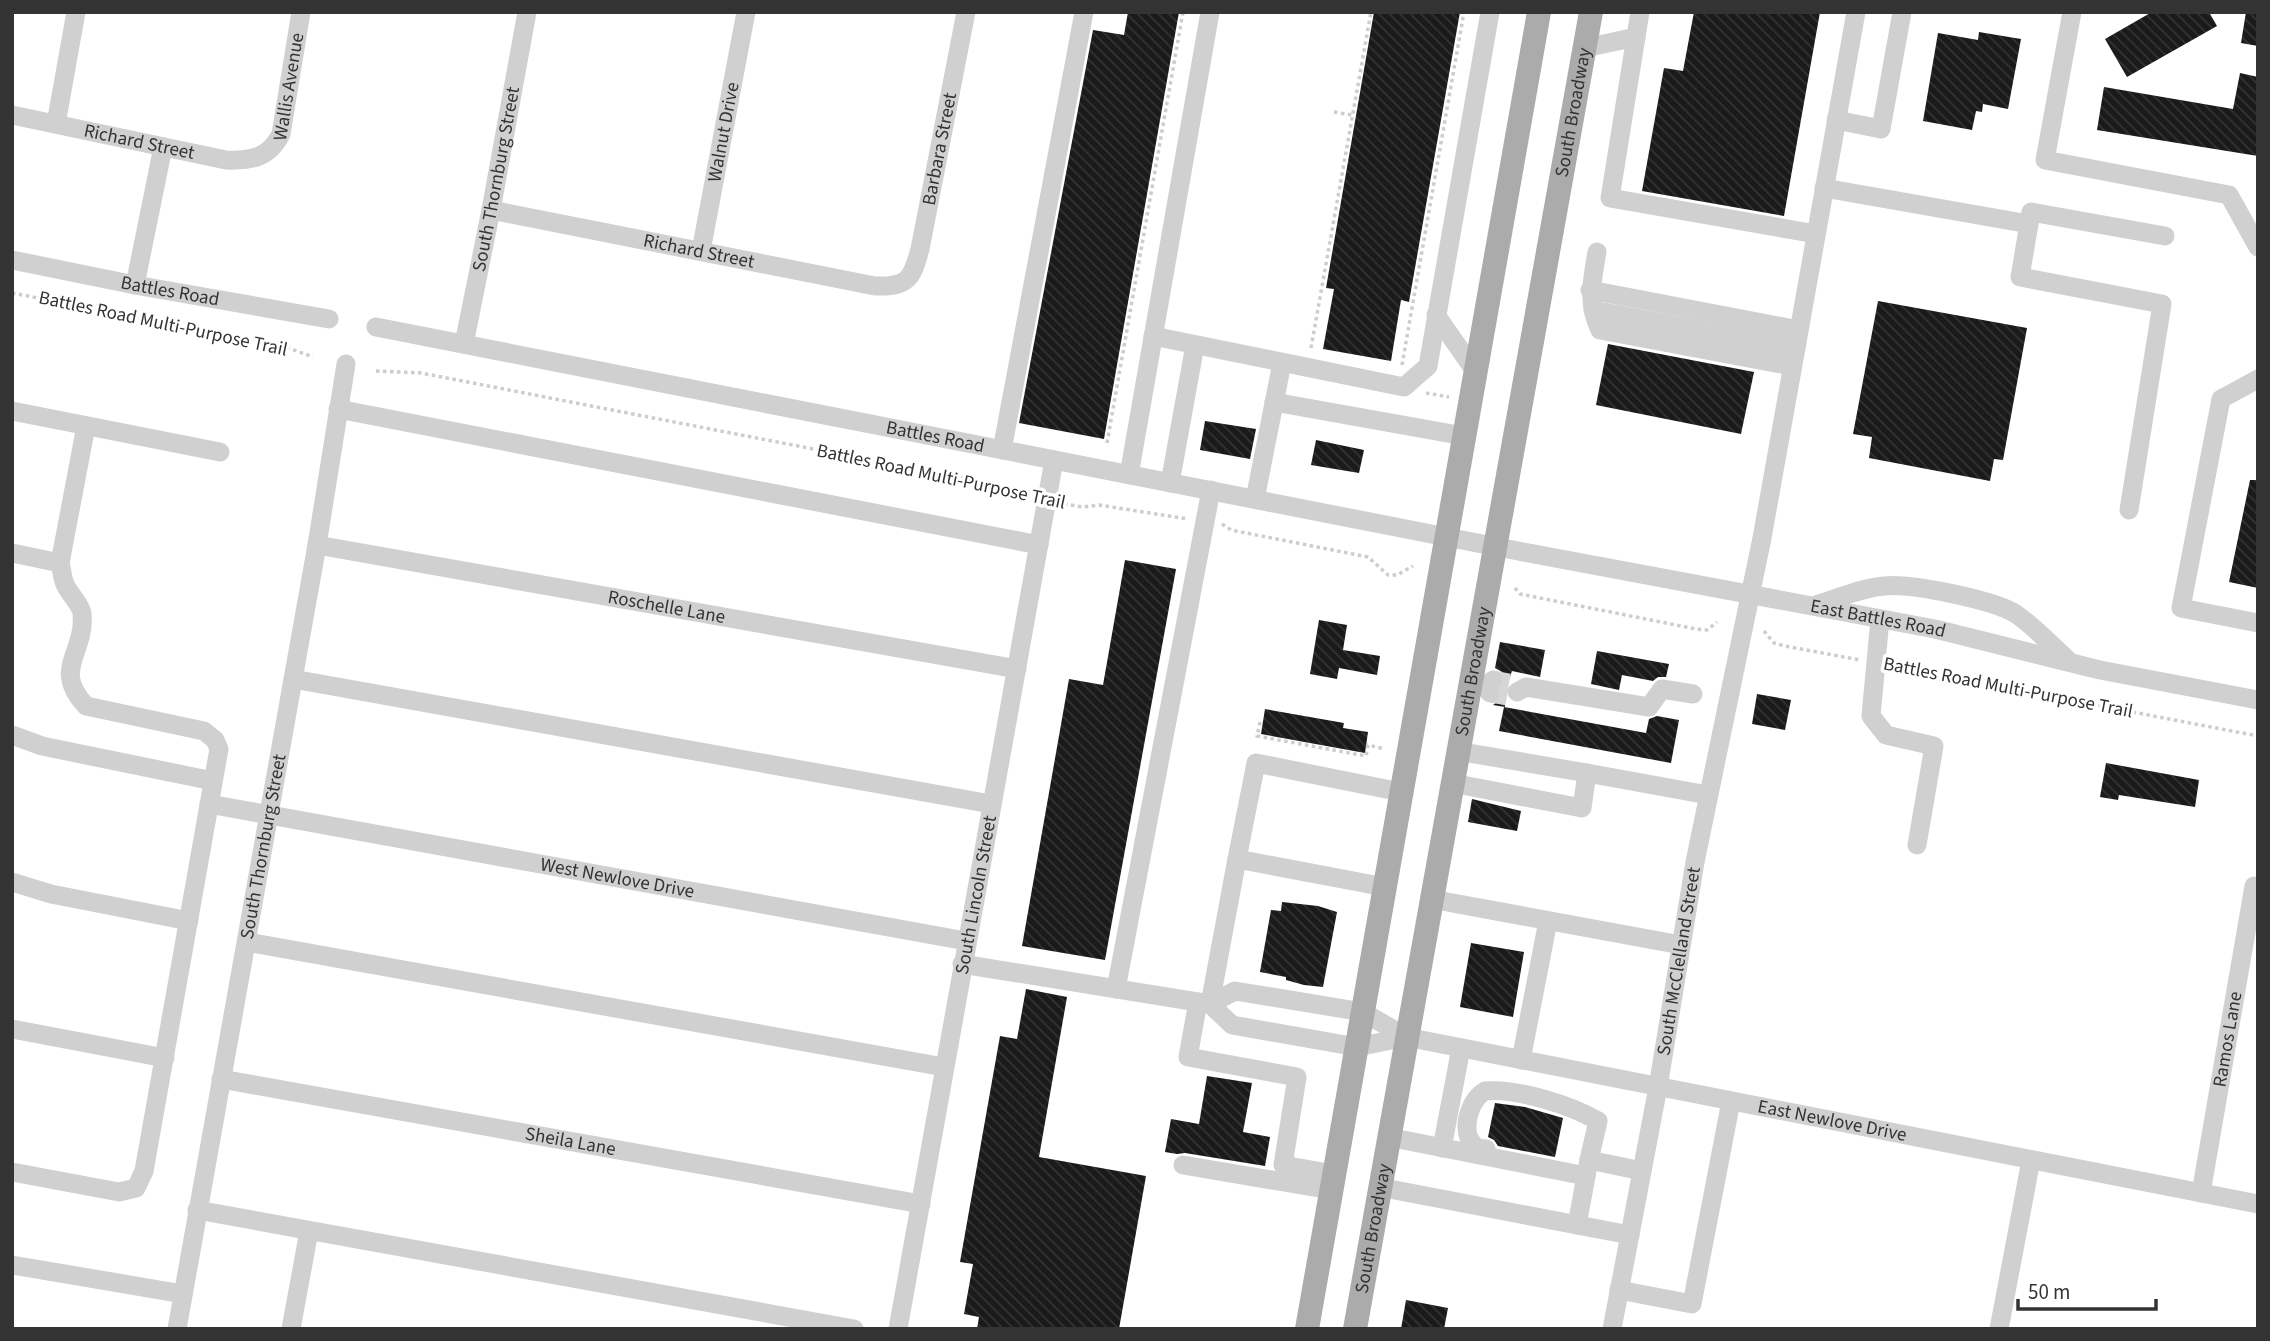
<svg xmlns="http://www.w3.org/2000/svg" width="2270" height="1341" font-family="'Source Sans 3',sans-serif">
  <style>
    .building { fill: url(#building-back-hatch) }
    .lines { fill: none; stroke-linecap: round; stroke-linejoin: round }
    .minor-tunnel { stroke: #d6d6d6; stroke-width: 19; stroke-dasharray: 19 10; stroke-linecap: butt }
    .path { stroke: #cdcdcd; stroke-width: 3.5; stroke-dasharray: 3.5 3.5; stroke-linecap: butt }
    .minor { stroke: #d0d0d0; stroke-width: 19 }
    .major { stroke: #ababab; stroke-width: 24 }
    .labels { text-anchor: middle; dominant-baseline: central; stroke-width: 7; stroke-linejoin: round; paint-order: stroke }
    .street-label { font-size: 19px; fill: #333; stroke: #fff }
  </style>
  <defs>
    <pattern id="building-back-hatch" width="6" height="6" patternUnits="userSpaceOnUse" patternTransform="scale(1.75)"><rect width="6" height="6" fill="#1a1a1a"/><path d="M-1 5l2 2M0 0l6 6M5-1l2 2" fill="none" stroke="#333"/></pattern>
  </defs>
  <rect width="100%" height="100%" fill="#fff"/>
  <path class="building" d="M1128,12H1179L1104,439L1019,423L1093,30L1124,35Z
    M1374,12H1460L1409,302L1401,300L1391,361L1323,349L1334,289L1326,288Z
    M1694,12H1820L1784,216L1642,191L1664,68L1683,71Z
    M2152,12H2209L2217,26L2127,77L2105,39Z
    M2246,12H2258V46L2241,43Z
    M1979,32L2021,39L2008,109L1983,104L1982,112L1976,111L1972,130L1923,121L1938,33L1978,40Z
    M2240,73L2258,77V156L2097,130L2104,87L2233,109Z
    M1878,301L2027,328L2003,460L1994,459L1990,481L1869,458L1872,437L1853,434Z
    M1608,344L1754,372L1741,434L1596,405Z
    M1205,421L1256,429L1250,459L1200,450Z
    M1316,440L1364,450L1359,473L1311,465Z
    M2250,480H2258V588L2229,582Z
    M1125,560L1176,569L1105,960L1022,946L1069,679L1103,685Z
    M1319,620L1347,625L1343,650L1380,656L1377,675L1339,668L1337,679L1310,674Z
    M1500,642L1545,650L1540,677L1512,671L1505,691V707L1493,705L1501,699V689L1505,679L1502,672L1495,668Z
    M1597,651L1669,664L1666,677H1658L1653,681L1622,675L1619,690L1591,684Z
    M1757,694L1791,700L1785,730L1752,724Z
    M1504,707L1646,733L1649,719L1657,716L1679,720L1671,763L1499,731Z
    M1265,709L1344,723L1343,728L1368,732L1365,753L1261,734Z
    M2106,763L2199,780L2195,807L2119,795L2118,800L2100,797Z
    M1472,799L1521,811L1517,831L1468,822Z
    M1282,902L1318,906L1337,912L1323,987L1304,985L1286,980V977L1260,972L1271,910L1281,911Z
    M1471,943L1524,952L1513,1017L1460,1007Z
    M1026,989L1067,997L1039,1157L1146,1176L1119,1329H977L979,1317L964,1314L973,1264L960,1262L1000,1036L1017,1039Z
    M1207,1076L1252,1083L1243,1132L1270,1137L1265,1166L1185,1153L1177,1154L1165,1152L1171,1119L1199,1124Z
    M1495,1103L1525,1107L1563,1118L1555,1157L1498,1146L1494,1140L1488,1137Z
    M1406,1300L1448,1308L1444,1329H1401Z"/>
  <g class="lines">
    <path class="minor-tunnel" d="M1493,680L1509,683
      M1490,693L1507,696"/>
    <path class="path" d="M1334,112L1352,115
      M12,293L278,344L313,357
      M1311,348L1371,12
      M1402,365L1464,12
      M376,371L421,373L984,482L1014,496L1029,498
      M1426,393L1449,397
      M1107,443L1183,12
      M1064,504L1083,507L1099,505L1188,519
      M1222,524L1231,530L1368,557L1388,575H1397L1413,566
      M1515,588L1520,594L1696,629L1707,630L1717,622
      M1764,631L1774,643L1785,646L1860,660
      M1892,666L2258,736
      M1260,722L1257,736L1366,756L1368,745L1385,749"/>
    <g class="minor">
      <path d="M1640,12L1610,198L1816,234"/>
      <path d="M2072,12L2045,160L2229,195L2258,247"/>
      <path d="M1585,48L1636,37"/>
      <path id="s1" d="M12,115L226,160C251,161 269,158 281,134L301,12"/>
      <path d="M1836,120L1881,129L1902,12"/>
      <path d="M56,124L76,12"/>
      <path d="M1824,188L2029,224"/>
      <path id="s2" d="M491,210L875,286C908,287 912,279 920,249L966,12"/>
      <path id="s3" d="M701,251L746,12"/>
      <path d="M1597,252C1592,280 1587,304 1600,330L1792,366"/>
      <path id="s4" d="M12,260L135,285L329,319"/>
      <path d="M135,285L163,147"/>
      <path d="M1590,290L1799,330"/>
      <path d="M1593,310L1796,348"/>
      <path d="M1436,315L1475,371"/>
      <path id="s5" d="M376,327L1518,551L1935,629L2100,670L2258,700"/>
      <path d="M1153,336L1404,387L1428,366L1490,12"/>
      <path id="s6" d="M464,344L491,210L527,12"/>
      <path d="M2258,379L2221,399L2181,608L2258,623"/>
      <path d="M1274,402L1464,436"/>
      <path d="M338,409L1039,545"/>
      <path d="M12,411L220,452"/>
      <path d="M1002,450L1084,12"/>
      <path d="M1129,475L1210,12"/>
      <path d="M1170,483L1195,345"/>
      <path d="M1255,499L1282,363"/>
      <path d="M2129,510L2162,304L2020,277L2031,212L2165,236"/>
      <path id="s7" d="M317,545L1017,669"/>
      <path d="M12,553L60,563C62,569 62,578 65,584C69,594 80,603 82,613C86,654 51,669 86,706L204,731L215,740L219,749L144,1171L136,1188L119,1192L12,1172"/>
      <path d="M60,563L86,426"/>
      <path d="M1816,605C1838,598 1861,588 1884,586C1911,583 1994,600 2016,614C2035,627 2052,646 2069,661"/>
      <path d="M1880,619L1871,716L1886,735L1934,746L1917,845"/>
      <path d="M293,679L991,804"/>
      <path d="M1517,692L1526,687L1649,707L1662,689L1693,694"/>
      <path d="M1490,693L1485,686L1493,680"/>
      <path d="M12,735L42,746L213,781"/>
      <path d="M1457,751L1587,773"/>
      <path d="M1452,783L1582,808L1587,773L1708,795"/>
      <path id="s8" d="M209,804L966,941"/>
      <path d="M1237,859L1256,763L1401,792"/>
      <path d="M12,882L51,894L189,921"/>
      <path d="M1431,899L1681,945"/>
      <path d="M247,942L944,1067"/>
      <path d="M962,964L1210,1004L1232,1025L1357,1047L1406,1037"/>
      <path d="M1116,989L1211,490"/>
      <path d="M1198,1002L1188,1057L1297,1077L1283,1165L1334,1174"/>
      <path id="s9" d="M1210,1004L1235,991L1363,1012L1406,1037L2258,1204"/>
      <path d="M1210,1004L1237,859L1385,887"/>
      <path d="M12,1029L165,1058"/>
      <path d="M1521,1060L1548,921"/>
      <path id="s10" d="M221,1079L921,1204"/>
      <path d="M1388,1137L1586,1176"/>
      <path d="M1442,1148L1461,1048"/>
      <path d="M1486,1149L1476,1148C1474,1145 1471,1142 1469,1138C1463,1123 1471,1099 1485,1091C1516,1088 1571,1105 1598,1121L1589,1160"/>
      <path d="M1183,1165L1331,1190"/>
      <path d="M1379,1187L1630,1235"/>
      <path id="s11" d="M2201,1193L2254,886"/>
      <path d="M197,1210L854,1329"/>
      <path d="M1577,1225L1589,1160L1642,1171"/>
      <path d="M12,1265L183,1294"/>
      <path d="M1619,1290L1692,1304L1731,1101"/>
      <path id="s12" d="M177,1329L317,545L346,364"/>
      <path d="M291,1329L309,1231"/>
      <path id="s13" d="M898,1329L1054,460"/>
      <path id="s14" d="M1612,1329L1658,1087L1695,862L1762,538L1856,12"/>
      <path d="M1999,1329L2031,1160"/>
    </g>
    <g class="major">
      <path d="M1307,1329L1539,12"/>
      <path id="s15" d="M1355,1329L1591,12"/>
    </g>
  </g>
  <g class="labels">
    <g class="street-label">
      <text stroke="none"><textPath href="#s1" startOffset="332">Wallis Avenue</textPath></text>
      <text stroke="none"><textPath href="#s15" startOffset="1236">South Broadway</textPath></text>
      <text stroke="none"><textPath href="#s3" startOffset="121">Walnut Drive</textPath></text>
      <text stroke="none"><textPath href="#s1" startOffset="130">Richard Street</textPath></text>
      <text stroke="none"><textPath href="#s2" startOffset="560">Barbara Street</textPath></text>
      <text stroke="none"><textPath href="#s6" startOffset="168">South Thornburg Street</textPath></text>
      <text stroke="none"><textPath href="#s2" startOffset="212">Richard Street</textPath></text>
      <text stroke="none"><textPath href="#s4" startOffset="161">Battles Road</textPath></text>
      <text transform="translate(163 324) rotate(12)">Battles Road Multi-Purpose Trail</text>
      <text stroke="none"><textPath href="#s5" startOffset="570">Battles Road</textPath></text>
      <text transform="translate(941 477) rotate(12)">Battles Road Multi-Purpose Trail</text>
      <text stroke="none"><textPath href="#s7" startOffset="355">Roschelle Lane</textPath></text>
      <text stroke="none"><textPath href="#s5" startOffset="1530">East Battles Road</textPath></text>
      <text stroke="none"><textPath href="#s15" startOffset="668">South Broadway</textPath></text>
      <text transform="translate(2008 688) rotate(11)">Battles Road Multi-Purpose Trail</text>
      <text stroke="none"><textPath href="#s12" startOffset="490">South Thornburg Street</textPath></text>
      <text stroke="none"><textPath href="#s8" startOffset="415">West Newlove Drive</textPath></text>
      <text stroke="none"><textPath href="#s13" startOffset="441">South Lincoln Street</textPath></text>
      <text stroke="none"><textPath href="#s14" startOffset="374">South McClelland Street</textPath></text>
      <text stroke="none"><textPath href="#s11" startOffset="156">Ramos Lane</textPath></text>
      <text stroke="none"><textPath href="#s9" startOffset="642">East Newlove Drive</textPath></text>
      <text stroke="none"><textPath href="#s10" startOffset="355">Sheila Lane</textPath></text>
      <text stroke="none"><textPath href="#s15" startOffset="102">South Broadway</textPath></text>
    </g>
  </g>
  <rect width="2270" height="1341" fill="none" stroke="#333333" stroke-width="28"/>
  <path d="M2018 1299v10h138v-10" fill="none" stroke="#333333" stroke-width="3.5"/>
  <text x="2028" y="1299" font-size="21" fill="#333333" stroke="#ffffff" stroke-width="5" paint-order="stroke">50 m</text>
</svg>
